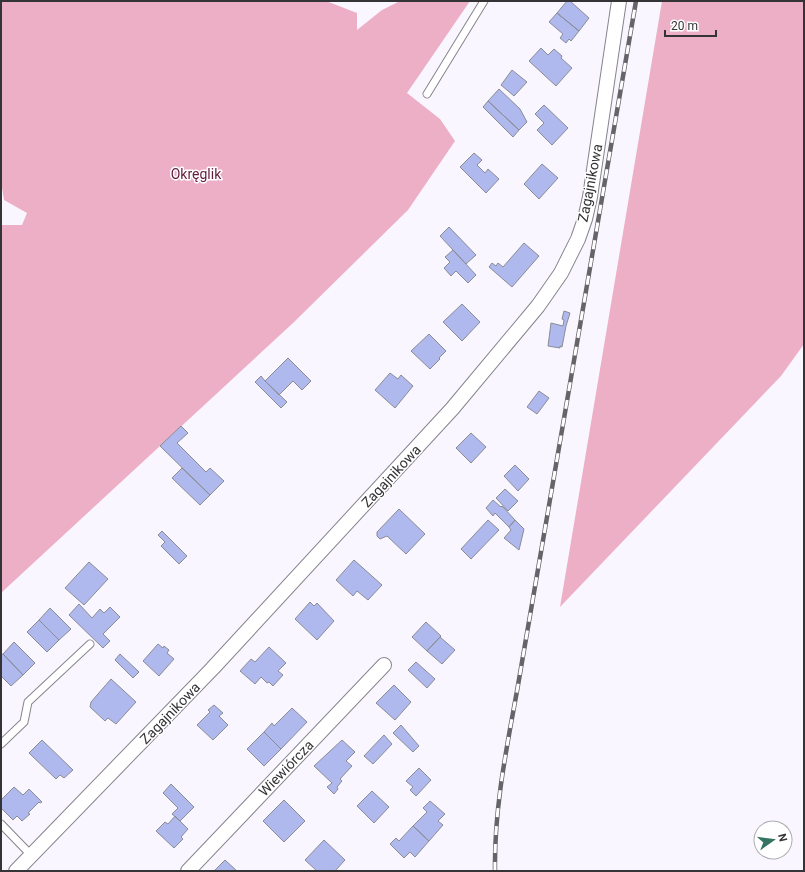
<svg xmlns="http://www.w3.org/2000/svg" width="805" height="872" font-family="Roboto,sans-serif">
  <style>
    .forest { fill: #edafc6 }
    .building { fill: #afb9ee; stroke: #8a8c94 }
    .lines { fill: none; stroke-linecap: round; stroke-linejoin: round }
    .lane-casing { stroke: #87848c; stroke-width: 9 }
    .street-casing { stroke: #87848c; stroke-width: 16 }
    .lane { stroke: #fff; stroke-width: 7 }
    .street { stroke: #fff; stroke-width: 14 }
    .rail-casing { stroke: #656468; stroke-width: 4.5 }
    .rail { stroke: #fff; stroke-width: 3; stroke-dasharray: 9; stroke-linecap: butt }
    .labels { text-anchor: middle; dominant-baseline: central; stroke-width: 3; stroke-linejoin: round; paint-order: stroke }
    .park-label { font-size: 14px; fill: #621b3d; stroke: #fff }
    .street-label { font-size: 14px; fill: #343336; stroke: #fff }
  </style>
  <rect width="100%" height="100%" fill="#f9f6ff"/>
  <path class="forest" d="M1,1H326L357,13V30L382,10L400,1H470L407,93L440,119L455,141L408,210L293,323L1,593V225H22L27,213L4,200L1,181Z
    M662,1H804V344L781,376L560,607Z"/>
  <path class="building" d="M567,1H570L589,18L579,31L557,13Z
    M557,13L579,31L571,41L569,39L566,43L560,38L563,34L549,22Z
    M541,48L548,55L554,49L562,56L561,58L572,68L556,86L529,61Z
    M512,70L527,82L514,96L501,85Z
    M499,89L520,109L527,122L519,130L488,101Z
    M488,101L519,130L513,137L483,107Z
    M544,105L568,128L552,145L537,130L544,123L535,114Z
    M474,153L482,160L477,165L485,173L488,169L499,179L486,193L460,167Z
    M542,164L558,178L539,199L524,184Z
    M449,227L476,255L466,264L440,236Z
    M524,243L539,256L512,287L489,267L492,263L496,266L498,263L503,267Z
    M453,250L476,275L468,283L456,271L451,276L444,268L450,262L445,257Z
    M462,304L480,322L462,341L443,322Z
    M564,311L570,313L566,326L562,347L560,346V348L548,346L551,323L563,326L564,320L562,319Z
    M429,334L446,351L439,358L440,359L430,369L411,351Z
    M288,358L311,381L302,390L293,381L279,395L265,381Z
    M390,373L398,379L401,375L413,386L395,408L375,390Z
    M261,376L265,381L287,402L281,408L255,382Z
    M539,391L549,398L537,414L527,407Z
    M181,426L188,433L177,443L206,472L210,468L224,481L210,495L160,446Z
    M471,433L486,447L471,463L456,448Z
    M515,465L529,479L518,491L504,476Z
    M182,468L210,495L200,505L172,478Z
    M505,489L518,501L508,511L496,498Z
    M493,500L501,507L502,506L515,520L509,527L495,513L493,516L486,508Z
    M399,509L425,534L406,554L387,536L380,539L377,536V532Z
    M488,520L499,530L471,559L461,549Z
    M515,520L524,529L519,550L504,538L511,530L509,527Z
    M162,531L187,556L179,564L161,546L165,542L158,535Z
    M354,560L382,585L368,600L357,591L353,596L336,580Z
    M89,562L108,579L84,605L65,588Z
    M310,602L314,606L317,603L334,621L317,640L295,619Z
    M79,604L92,618L100,609L104,613L110,607L120,617L103,634L110,641L103,648L69,615Z
    M50,608L71,629L59,640L39,620Z
    M39,620L59,640L47,652L27,632Z
    M426,622L441,636L427,651L412,637Z
    M440,637L455,650L442,664L427,651Z
    M14,642L35,663L23,675L3,654Z
    M158,644L163,648L164,646L169,650L167,653L174,659L159,676L143,661Z
    M269,647L286,663L278,671L283,675L273,686L269,682L267,683L261,677L255,684L240,671L251,659L255,662Z
    M3,654L23,675L11,686L1,676V655Z
    M120,654L139,672L133,678L115,660Z
    M416,662L435,679L427,688L408,670Z
    M111,679L136,702L116,724L108,718L105,721L90,707L91,702Z
    M394,685L411,702L395,720L376,703Z
    M214,705L223,713L219,716L228,725L213,740L197,725L210,712L208,710Z
    M292,708L307,722L281,749L264,732L272,723L274,726Z
    M401,725L419,746L413,752L393,733Z
    M264,732L281,749L264,766L247,749Z
    M384,735L392,744L373,764L364,756Z
    M42,740L73,770L64,778L60,775L56,779L29,753Z
    M342,740L355,752L346,761L352,766L340,779L342,781L337,787L338,789L334,794L327,787L332,783L314,766Z
    M419,768L431,780L416,796L410,790L413,787L406,781Z
    M171,784L194,807L180,821L172,814L178,808L163,793Z
    M14,787L23,795L29,789L42,802L40,803L39,802L28,813L30,814L22,821L17,816L13,820L1,808V800Z
    M372,791L389,807L374,823L357,806Z
    M284,800L305,821L284,842L263,821Z
    M430,801L445,814L438,821L443,825L429,841L413,826L427,812L423,808Z
    M175,816L188,829L181,837L183,839L174,848L156,831L165,822L168,824Z
    M413,826L429,841L415,857L410,852L404,858L390,844L396,838L399,841Z
    M324,840L345,860L335,871H317L305,860Z
    M225,860L237,871H214Z"/>
  <g class="lines">
    <defs>
      <path id="lane" d="M427,94L484,1
        M1,744L24,722L28,702L90,644
        M1,824L31,855"/>
      <path id="street" d="M16,871L212,669L452,409L538,306L561,273L578,239L585,219L590,197L619,1
        M188,871L384,665"/>
    </defs>
    <use href="#lane" class="lane-casing"/>
    <use href="#street" class="street-casing"/>
    <use href="#lane" class="lane"/>
    <use href="#street" class="street"/>
    <defs>
      <path id="rail" d="M495,871C494,810 506,751 517,691L636,1"/>
    </defs>
    <use href="#rail" class="rail-casing"/>
    <use href="#rail" class="rail"/>
  </g>
  <g class="labels">
    <g class="park-label">
      <text x="196" y="174">Okręglik</text>
    </g>
    <g class="street-label">
      <text transform="translate(590 183) rotate(-79)">Zagajnikowa</text>
      <text transform="translate(391 476) rotate(-47)">Zagajnikowa</text>
      <text transform="translate(170 713) rotate(-46)">Zagajnikowa</text>
      <text transform="translate(286 768) rotate(-46)">Wiewiórcza</text>
    </g>
  </g>
  <rect width="805" height="872" fill="none" stroke="#343336" stroke-width="4"/>
  <g transform="translate(773 840) rotate(76)"><circle r="19" fill="#ffffff" stroke="#aeadaf"/>
  <path d="M0-3L7 15L0 10L-7 15Z" fill="#357462"/>
  <text y="-6" font-size="11" font-weight="bold" text-anchor="middle" fill="#343336">N</text>
  </g>
  <path d="M665 30v6h51v-6" fill="none" stroke="#343336" stroke-width="2"/>
  <text x="671" y="30" font-size="12" fill="#343336" stroke="#ffffff" stroke-width="3" paint-order="stroke">20 m</text>
</svg>
